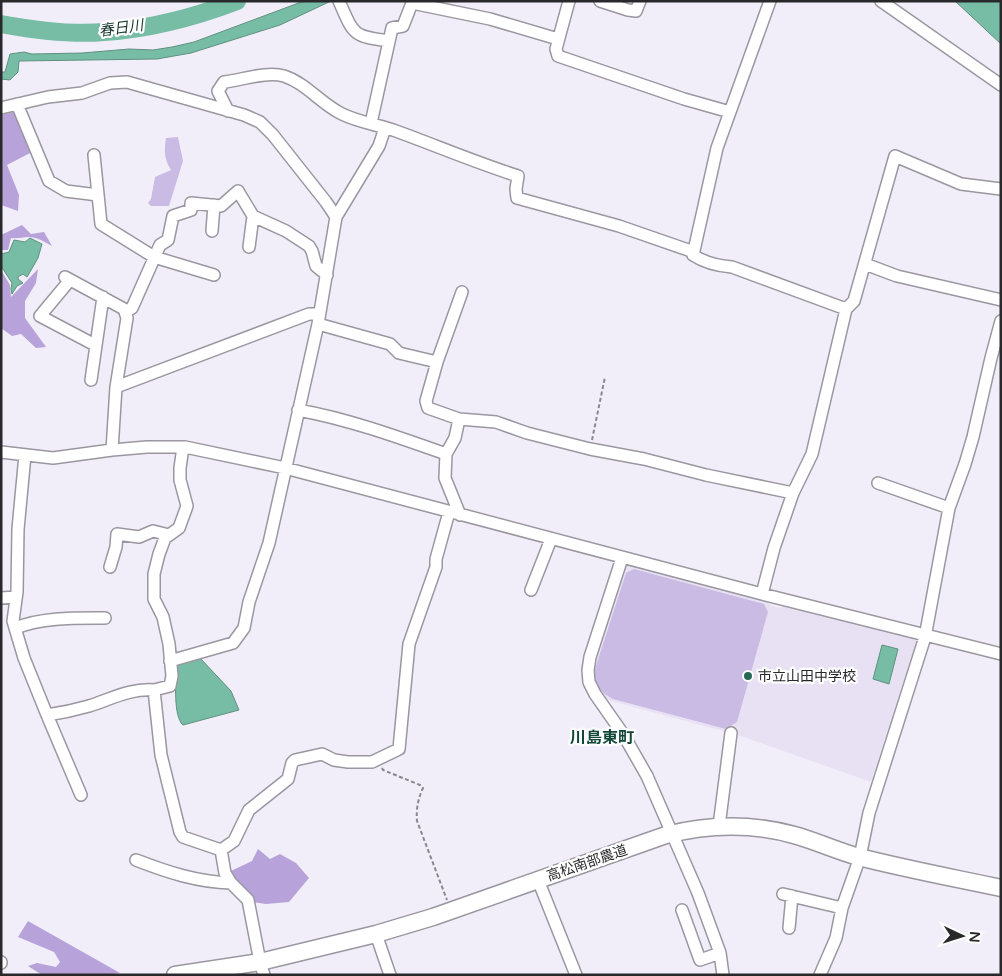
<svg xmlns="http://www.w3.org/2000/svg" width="1002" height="976" font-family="'Varela Round','Noto Sans JP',sans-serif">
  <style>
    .built { fill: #e8e1f3 }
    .green { fill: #cabbe4 }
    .forest { fill: #b7a3d9 }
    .water { fill: #77bca5; stroke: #609080 }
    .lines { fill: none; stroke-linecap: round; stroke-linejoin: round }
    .river { stroke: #77bca5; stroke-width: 18 }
    .street-casing { stroke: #9a97a0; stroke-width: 14 }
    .secondary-casing { stroke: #9a97a0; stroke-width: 19 }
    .path { stroke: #8a878e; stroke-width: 2; stroke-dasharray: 4 2.5; stroke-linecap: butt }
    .street { stroke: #fff; stroke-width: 11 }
    .secondary { stroke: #fff; stroke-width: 16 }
    .poi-dot { fill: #286754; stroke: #fefefe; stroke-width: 2 }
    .labels { text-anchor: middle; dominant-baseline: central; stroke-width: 4.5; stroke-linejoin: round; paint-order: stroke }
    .poi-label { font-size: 14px; fill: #29282b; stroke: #fefefe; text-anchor: start }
    .street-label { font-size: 14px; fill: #29282b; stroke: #fefefe }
    .water-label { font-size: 15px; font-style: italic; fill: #16372d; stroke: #fefefe }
    .quarter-label { font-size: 16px; font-weight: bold; fill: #124637; stroke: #fefefe }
  </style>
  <rect width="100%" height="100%" fill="#f2eef9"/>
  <path class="built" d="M628,565L767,601L770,605L780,608L785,605L915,636L917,642L903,682L871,782L738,735L611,701L599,694L592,682L595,654L624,569Z"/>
  <path class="green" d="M178,137L183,161L169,206H151L148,203L151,199L155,177L171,170C164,159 164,151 166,138Z
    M634,569L764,604L768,612L737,722L726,729L613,699C599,692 594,684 595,669L626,573Z"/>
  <path class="forest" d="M14,112L32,152L7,165L19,195L18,211L1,205V115Z
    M22,225L31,234L44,232L52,246C45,242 37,237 28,237C23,237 17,239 11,238L8,250H1V235Z
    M38,269L36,283L25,301V318L46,347L36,348L21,334L12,336L1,328V270L10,285L11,297Z
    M258,849L270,859L280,854L296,863L309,878L289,902L266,904L252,902L231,871L252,861Z
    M28,921L120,973L105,975H42L28,966L37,963L56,967L60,962L54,952L18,937Z"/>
  <path class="water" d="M304,1H331L280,25L191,53L157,59L19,61L18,72L10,80L1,79V72H5L10,54L24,52L32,54L82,53L129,49L153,50L172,47L194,42Z
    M955,1H1001V44Z
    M30,238L42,244L38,258L27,277L23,274L18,277V279L23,283L17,286L12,294L11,289L12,283L1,266V254L9,252L14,240L25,242Z
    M882,645L898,649L889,684L873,679Z
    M201,659L231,691L239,710L183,725C173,716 176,682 176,669L177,664Z"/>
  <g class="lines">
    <path class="river" d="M1,24C34,30 71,35 104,32C149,29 195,17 237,1"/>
    <defs>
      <path id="street" d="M339,1C354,35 352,36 389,41
        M569,1L556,49L558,56L684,99L730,112
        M600,1L628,10L636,11L640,1
        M881,1L1001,85
        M17,104L49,181L66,191L98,195
        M1,108L48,97L82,93L110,83L127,82L244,115L260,122L273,135L326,202L336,217
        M228,111L218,91L224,82C242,80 267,71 284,76C306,83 321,104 342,114C358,122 379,125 396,131C437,146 477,163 518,176L516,189L517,198L619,226L694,252
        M371,123L392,28L403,26L412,3L490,19L558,39
        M94,155L101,224L154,257L214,275
        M212,231L214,205
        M249,247L253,216
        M865,264L897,276L1001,300
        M65,277L124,309L127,318L116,387L112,450
        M70,280L40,316L95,345
        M462,292L437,362L426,401L428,408L459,419L496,422L527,433L590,449L644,459L706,475L793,493
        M846,309L854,301L895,156L961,184L1001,189
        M126,312L132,308L160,245L168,240L173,216L191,210V203L221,206L238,191L253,216L286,231L309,246L312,251L316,266L327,275
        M318,324L390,344L399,353L437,362
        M91,380L103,297
        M116,387L309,314H319
        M298,410C348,419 398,437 446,454
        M459,419L455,438L446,454L445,478L460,515
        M183,447L180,468V480L187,506L179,528L165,538L159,554L154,574V599L163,617L169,644L172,676L170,686L154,690L161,755L180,832L183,837L221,850L225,873L231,883L248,900L260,962L264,975
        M1,452L53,458L112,450L147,447H185L285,468L762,594L1001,654
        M25,455L18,529L17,592L13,621L24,658L47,715L81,795
        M878,483L949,508
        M622,558L590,657L588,670L589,682L595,694L623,734L647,776L698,893L720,953L723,975
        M110,567L116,547L117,534L139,537L153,531L169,535
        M531,590L551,539
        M762,594L774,548L793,493L812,454L846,309L732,267C718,266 705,263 693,255L717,148L770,1
        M1,598L16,597
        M15,628C44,617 74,618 105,618
        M170,661L233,643L244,628L249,602L269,543L318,324L336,217L379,146L385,128
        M47,715C61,713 75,710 89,706C111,699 131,688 154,690
        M719,826L731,733
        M221,850L234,841L249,810L288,779L292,763L295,760L322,754L334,760L348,762H372L399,749L409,644L436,567V559L449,512
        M136,860C167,872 197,882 231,883
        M538,880L576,975
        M783,894L842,908
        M682,910L700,960L720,953
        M789,928L792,896
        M376,934L390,975
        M1,962V963
        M820,975L836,938L842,908L860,857L869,813L925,637L949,508L965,464L973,437L991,358L1001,321"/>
      <path id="secondary" d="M175,975L260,962L376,934L433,917L666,835C709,824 751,823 794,835C816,841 837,851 859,857C906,869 954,878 1001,888"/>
    </defs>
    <use href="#street" class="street-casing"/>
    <use href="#secondary" class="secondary-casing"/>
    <path class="path" d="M592,440L605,377
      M382,768L383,770L420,785L423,788C418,799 416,809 417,821L447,900"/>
    <use href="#street" class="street"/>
    <use href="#secondary" class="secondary"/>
  </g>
  <circle class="poi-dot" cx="748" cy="676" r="5"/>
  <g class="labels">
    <g class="poi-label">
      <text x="758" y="676">市立山田中学校</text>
    </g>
    <g class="street-label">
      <text transform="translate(587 863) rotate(-19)">高松南部農道</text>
    </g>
    <g class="water-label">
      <text transform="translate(121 28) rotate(-8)">春日川</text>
    </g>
    <g class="quarter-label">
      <text x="602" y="738">川島東町</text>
    </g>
  </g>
  <rect width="1002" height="976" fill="none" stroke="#29282b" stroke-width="5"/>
  <g transform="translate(962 936) rotate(94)" stroke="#fefefe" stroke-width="4" paint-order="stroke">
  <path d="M0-4L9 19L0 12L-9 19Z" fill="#29282b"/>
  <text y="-8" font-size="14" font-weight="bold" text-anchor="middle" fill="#29282b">N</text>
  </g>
</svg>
